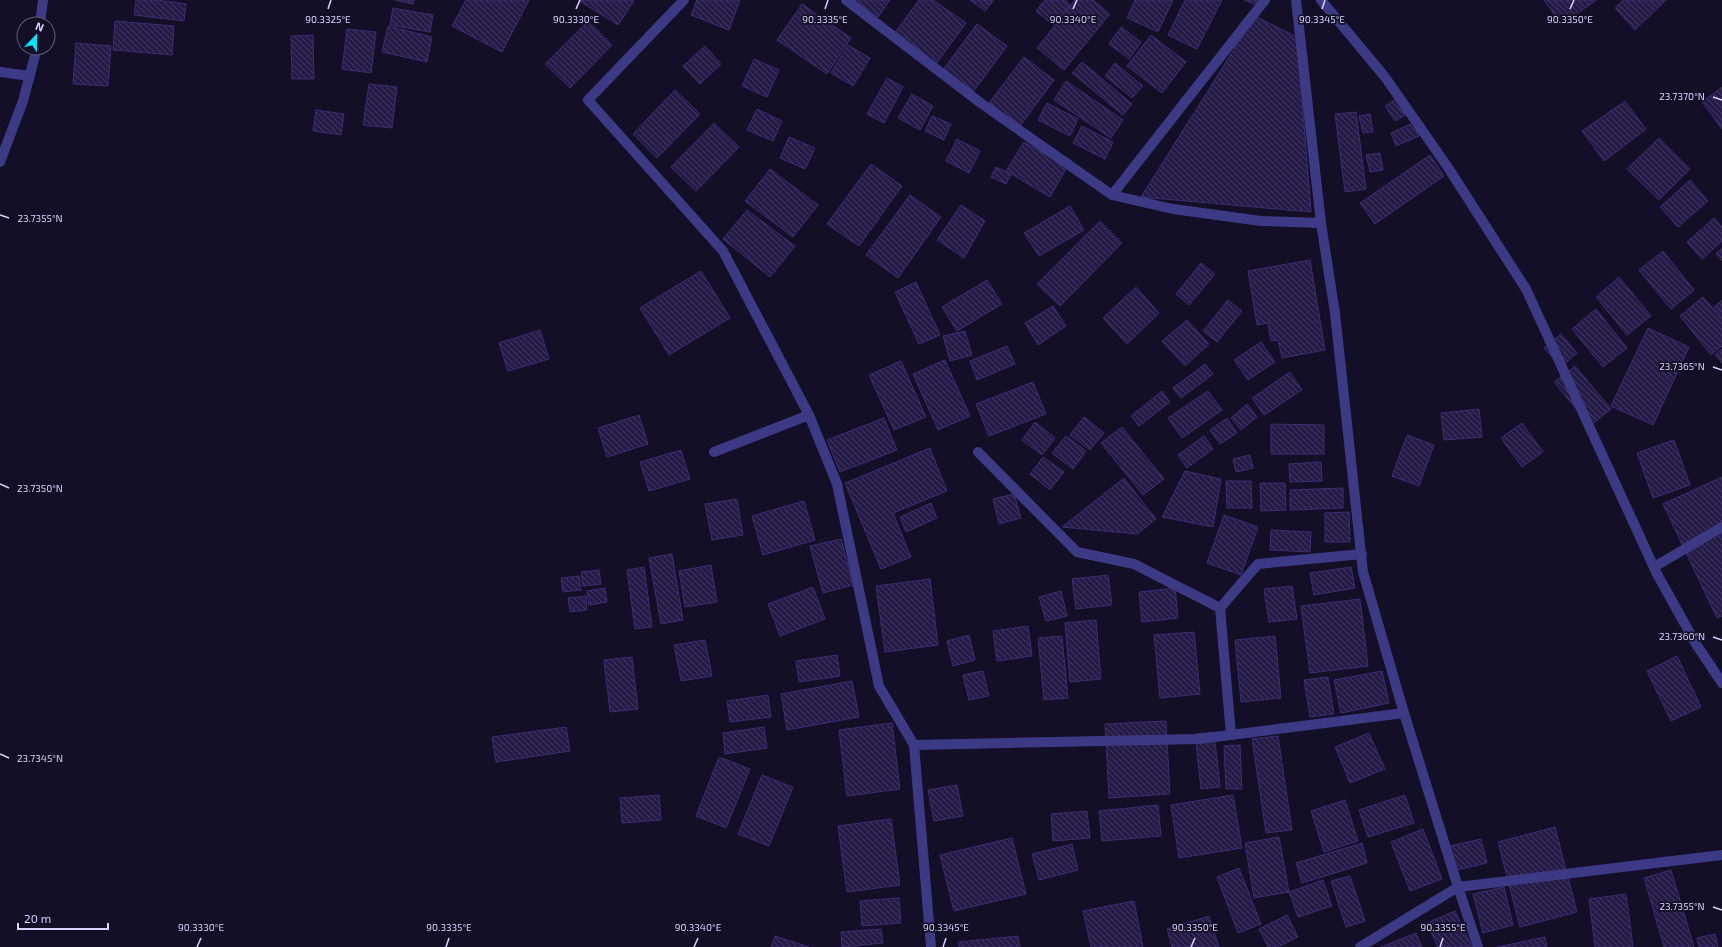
<svg xmlns="http://www.w3.org/2000/svg" width="1722" height="947" font-family="'Exo 2',sans-serif">
  <style>
    .building { fill: url(#building-back-hatch); stroke: #3b2d73 }
    .lines { fill: none; stroke-linecap: round; stroke-linejoin: round }
    .street { stroke: #3d3a85; stroke-width: 10 }
    .ticks { fill: none; stroke: #d9d4ff; stroke-width: 1.5 }
    .ticks-label { font-size: 10px; text-anchor: middle; fill: #d9d4ff; stroke: #130f26; stroke-width: 3.5; stroke-linejoin: round; paint-order: stroke }
  </style>
  <defs>
    <pattern id="building-back-hatch" width="6" height="6" patternUnits="userSpaceOnUse"><rect width="6" height="6" fill="#241b47"/><path d="M-1 5l2 2M0 0l6 6M5-1l2 2" fill="none" stroke="#433b63"/></pattern>
  </defs>
  <rect width="100%" height="100%" fill="#130f26"/>
  <path class="building" d="M136,0H157L186,4L184,21L134,15Z
    M395,0H414L413,4Z
    M466,0H529L502,52L452,26Z
    M578,0H632L634,1L618,25Z
    M697,0H740L729,30L691,15Z
    M854,0H890L878,17Z
    M919,0H933L966,23L936,64L894,34Z
    M970,0H994L985,11Z
    M1045,0H1065L1070,5L1053,25L1036,11Z
    M1075,0H1093L1110,14L1064,70L1037,48Z
    M1135,0H1173L1158,32L1127,18Z
    M1185,0H1222L1197,49L1168,35Z
    M1244,0H1258L1256,5Z
    M1544,0H1596L1562,25Z
    M1623,0H1666L1635,30L1615,8Z
    M802,4L851,38L827,74L777,40Z
    M393,8L433,15L430,32L390,25Z
    M1255,16L1297,37L1311,212L1141,197Z
    M115,21L174,26L172,55L113,50Z
    M588,21L612,45L570,88L545,64Z
    M977,24L1007,46L973,92L943,70Z
    M388,26L432,37L427,62L382,52Z
    M1121,27L1141,42L1129,59L1109,44Z
    M347,29L376,32L371,73L342,69Z
    M313,35L314,79H292L291,36Z
    M1151,35L1186,62L1162,93L1127,66Z
    M76,43L111,46L108,86L73,84Z
    M848,45L870,58L853,86L831,73Z
    M705,46L721,64L700,84L683,66Z
    M1024,57L1054,80L1020,126L989,103Z
    M754,59L779,70L767,97L742,86Z
    M1082,62L1132,104L1123,115L1072,73Z
    M1115,63L1143,86L1132,98L1105,76Z
    M887,78L903,87L884,123L867,114Z
    M1066,81L1123,120L1111,138L1054,100Z
    M369,84L397,87L392,128L363,125Z
    M1722,87V129L1702,102Z
    M675,90L700,114L657,158L633,134Z
    M912,94L933,106L920,130L898,118Z
    M1396,99L1405,115L1395,121L1385,106Z
    M1625,101L1646,129L1604,161L1582,131Z
    M1047,103L1078,119L1070,136L1038,120Z
    M757,109L782,121L773,141L747,130Z
    M316,110L344,114L341,135L313,131Z
    M1356,112L1366,189L1345,192L1335,114Z
    M1370,114L1373,132L1363,133L1359,116Z
    M932,116L951,124L944,140L925,131Z
    M714,123L739,147L696,191L671,167Z
    M1413,123L1419,136L1396,146L1391,133Z
    M1082,126L1113,142L1105,159L1073,143Z
    M789,137L815,148L805,169L780,158Z
    M1659,138L1690,169L1659,200L1627,169Z
    M957,139L980,151L969,173L946,161Z
    M1024,142L1067,167L1050,197L1006,171Z
    M1380,153L1383,170L1370,172L1366,155Z
    M1430,155L1444,176L1375,224L1360,203Z
    M871,164L902,186L859,246L827,224Z
    M996,167L1011,174L1006,184L991,177Z
    M770,169L818,205L793,237L745,201Z
    M1690,180L1708,201L1678,227L1660,207Z
    M910,195L941,217L898,278L866,255Z
    M961,205L985,221L964,258L937,240Z
    M1070,206L1084,230L1039,256L1024,233Z
    M747,210L795,246L770,277L723,239Z
    M1714,218L1722,227V241L1702,259L1687,242Z
    M1100,221L1122,243L1060,306L1037,284Z
    M1722,248V261L1716,254Z
    M1663,251L1694,290L1671,309L1639,270Z
    M1310,260L1325,350L1282,358L1278,340L1271,341L1268,323L1257,325L1248,271Z
    M1201,263L1215,274L1189,305L1176,294Z
    M701,271L730,318L669,355L640,308Z
    M1619,277L1651,316L1627,335L1596,297Z
    M987,280L1002,304L957,331L942,307Z
    M916,282L940,335L919,344L895,292Z
    M1136,287L1159,313L1127,344L1103,318Z
    M1703,297L1722,319V346L1711,355L1680,316Z
    M1228,300L1242,311L1217,342L1203,331Z
    M1722,300V318L1713,308Z
    M1053,306L1066,326L1038,345L1025,323Z
    M1596,309L1627,348L1603,367L1572,329Z
    M1187,320L1209,344L1185,366L1162,341Z
    M1648,328L1689,347L1653,425L1611,406Z
    M540,330L549,359L508,371L499,343Z
    M965,331L972,355L950,361L943,336Z
    M1561,334L1577,353L1561,367L1544,348Z
    M1261,342L1275,362L1248,380L1234,360Z
    M1007,346L1015,364L977,380L970,361Z
    M1722,349V363L1715,355Z
    M945,360L970,416L938,430L913,374Z
    M901,361L926,417L894,430L869,375Z
    M1205,364L1213,374L1181,398L1173,388Z
    M1575,366L1611,409L1590,426L1554,382Z
    M1290,372L1302,390L1264,415L1252,398Z
    M1033,382L1046,414L989,436L976,404Z
    M1162,391L1170,402L1139,426L1131,416Z
    M1208,391L1222,410L1182,438L1168,418Z
    M1247,404L1257,417L1241,430L1231,418Z
    M1479,409L1482,437L1444,440L1441,413Z
    M639,415L648,444L607,457L598,428Z
    M1084,417L1104,433L1090,450L1070,435Z
    M884,418L897,450L840,472L827,440Z
    M1227,418L1237,433L1220,444L1210,430Z
    M1035,422L1055,438L1042,455L1022,440Z
    M1522,423L1543,452L1522,467L1501,438Z
    M1271,424L1324,425V454H1271Z
    M1122,427L1164,479L1143,495L1101,443Z
    M1407,435L1434,445L1419,486L1392,476Z
    M1066,436L1086,451L1073,469L1052,453Z
    M1204,436L1213,449L1187,468L1178,455Z
    M1674,440L1690,485L1653,498L1637,453Z
    M930,448L947,491L893,513L911,557L881,569L845,483Z
    M681,450L690,479L649,491L640,462Z
    M1250,455L1253,468L1236,472L1233,459Z
    M1043,457L1064,472L1050,490L1030,474Z
    M1321,462L1322,481L1290,482L1289,464Z
    M1185,471L1221,479L1213,527L1162,517Z
    M1722,477V616L1717,618L1663,504Z
    M1124,478L1156,519L1137,534L1062,527Z
    M1226,481H1251L1252,508H1227Z
    M1260,483H1285L1286,510L1261,511Z
    M1343,488V508L1290,510V490Z
    M1014,494L1021,518L999,524L993,499Z
    M737,499L743,535L712,540L705,504Z
    M804,501L815,540L763,555L752,516Z
    M931,503L937,518L906,532L900,517Z
    M1349,512L1350,542H1325V513Z
    M1224,515L1258,527L1241,575L1207,563Z
    M1271,530L1311,532L1310,552L1270,550Z
    M841,539L853,585L823,593L810,546Z
    M672,554L683,620L661,624L649,558Z
    M711,565L717,602L685,607L679,571Z
    M644,567L652,627L635,629L627,570Z
    M1351,567L1355,588L1314,595L1310,573Z
    M599,570L601,584L583,586L581,572Z
    M1108,575L1112,605L1076,609L1072,579Z
    M579,576L581,590L563,592L561,578Z
    M930,579L938,645L885,652L876,586Z
    M1292,586L1297,619L1269,622L1264,589Z
    M813,587L825,619L780,636L768,604Z
    M605,588L607,602L589,605L587,591Z
    M1175,588L1178,618L1142,622L1139,592Z
    M1061,591L1067,616L1046,621L1039,597Z
    M586,596L587,610L570,612L568,598Z
    M1360,599L1368,666L1310,673L1301,606Z
    M1096,620L1101,679L1070,682L1065,623Z
    M1028,626L1032,656L997,661L993,631Z
    M1194,632L1200,694L1160,698L1154,635Z
    M969,635L975,660L953,666L947,641Z
    M1062,636L1068,698L1044,700L1038,638Z
    M1275,636L1281,698L1241,702L1235,640Z
    M705,640L712,676L681,681L674,645Z
    M837,655L840,676L799,682L796,661Z
    M1677,656L1701,707L1671,721L1647,671Z
    M632,657L638,709L610,712L604,660Z
    M983,671L989,696L969,700L963,675Z
    M1382,671L1389,703L1341,713L1334,680Z
    M1328,677L1334,714L1310,717L1304,680Z
    M852,681L859,717L787,730L781,694Z
    M768,695L771,717L730,722L727,701Z
    M1166,721L1170,794L1109,798L1105,724Z
    M892,723L900,789L847,796L839,730Z
    M566,727L570,751L496,762L492,737Z
    M764,727L767,748L725,754L723,733Z
    M1214,732L1220,787L1201,789L1195,734Z
    M1369,733L1385,769L1350,783L1335,747Z
    M1278,736L1292,830L1266,833L1252,739Z
    M1240,745L1242,789H1226L1224,746Z
    M719,757L750,769L726,828L696,816Z
    M762,775L793,787L769,846L738,834Z
    M957,785L963,816L934,821L928,790Z
    M659,795L661,820L622,823L620,798Z
    M1233,795L1242,848L1179,858L1171,805Z
    M1405,795L1414,823L1368,837L1359,810Z
    M1345,800L1358,841L1324,852L1311,811Z
    M1158,805L1161,836L1102,841L1099,811Z
    M1087,811L1090,838L1053,841L1051,814Z
    M891,819L900,885L847,892L838,826Z
    M1555,827L1577,912L1520,927L1498,842Z
    M1423,829L1442,879L1410,891L1391,842Z
    M1279,837L1289,892L1254,898L1245,843Z
    M1012,838L1026,894L954,911L940,855Z
    M1481,839L1487,863L1457,870L1450,846Z
    M1362,843L1367,863L1302,883L1296,863Z
    M1072,844L1078,870L1039,880L1032,854Z
    M1239,868L1261,924L1238,933L1217,877Z
    M1671,870L1694,947H1664L1644,878Z
    M1350,876L1365,921L1346,927L1331,881Z
    M1323,880L1332,906L1298,917L1289,892Z
    M1504,887L1513,925L1483,933L1473,894Z
    M1626,894L1633,947H1595L1589,899Z
    M899,898L901,923L862,926L860,901Z
    M1134,901L1143,947H1091L1083,911Z
    M1455,911L1472,947H1438L1427,923Z
    M1287,915L1298,937L1278,947H1268L1259,929Z
    M1209,916L1219,947H1172L1167,929Z
    M881,929L883,943L842,947L841,932Z
    M1416,933L1422,947H1381Z
    M1715,934L1718,947H1699L1697,938Z
    M775,936L809,947H771Z
    M1018,936L1020,947H959L958,942Z
    M1545,937L1547,947H1497Z"/>
  <g class="lines">
    <path class="street" d="M684,0L588,100L723,251L809,415L837,484L879,686L914,745L931,947
      M846,0L982,104L1112,195L1173,209L1261,221L1321,223
      M1296,0L1321,223L1335,313L1363,572L1404,713L1458,887L1478,947
      M1321,0L1385,77L1447,166L1526,289L1657,574L1696,644L1722,683
      M40,24L43,0
      M0,72L30,76
      M0,162L23,101L37,48
      M1112,195L1265,0
      M714,452L809,415
      M978,452L1077,552L1134,564L1220,608
      M1654,567L1722,527
      M1231,735L1220,608L1258,564L1362,554
      M914,745L1199,739L1404,713
      M1360,947L1458,887L1722,855"/>
  </g>
  <path class="ticks" d="M328,9L331,0M576,9L580,0M825,9L828,0M1073,9L1077,0M1322,9L1325,0M1570,9L1574,0M1713,97L1722,100M0,215L9,218M1713,367L1722,370M0,484L9,488M1713,637L1722,640M0,754L9,758M1713,907L1722,910M197,947L201,938M446,947L449,938M694,947L698,938M943,947L946,938M1191,947L1195,938M1440,947L1443,938"/>
  <g class="ticks-label">
    <text x="328" y="23">90.3325°E</text>
    <text x="576" y="23">90.3330°E</text>
    <text x="825" y="23">90.3335°E</text>
    <text x="1073" y="23">90.3340°E</text>
    <text x="1322" y="23">90.3345°E</text>
    <text x="1570" y="23">90.3350°E</text>
    <text x="1682" y="100">23.7370°N</text>
    <text x="40" y="222">23.7355°N</text>
    <text x="1682" y="370">23.7365°N</text>
    <text x="40" y="492">23.7350°N</text>
    <text x="1682" y="640">23.7360°N</text>
    <text x="40" y="762">23.7345°N</text>
    <text x="1682" y="910">23.7355°N</text>
    <text x="201" y="931">90.3330°E</text>
    <text x="449" y="931">90.3335°E</text>
    <text x="698" y="931">90.3340°E</text>
    <text x="946" y="931">90.3345°E</text>
    <text x="1195" y="931">90.3350°E</text>
    <text x="1443" y="931">90.3355°E</text>
  </g>
  <g transform="translate(36 36) rotate(22)"><circle r="19" fill="#130f26" stroke="#625e7d"/>
  <path d="M0-3L7 15L0 10L-7 15Z" fill="#00e5ff"/>
  <text y="-6" font-size="11" font-weight="bold" text-anchor="middle" fill="#d9d4ff">N</text>
  </g>
  <path d="M18 923v6h90v-6" fill="none" stroke="#d9d4ff" stroke-width="2"/>
  <text x="24" y="923" font-size="12" fill="#d9d4ff" stroke="#130f26" stroke-width="3" paint-order="stroke">20 m</text>
</svg>
